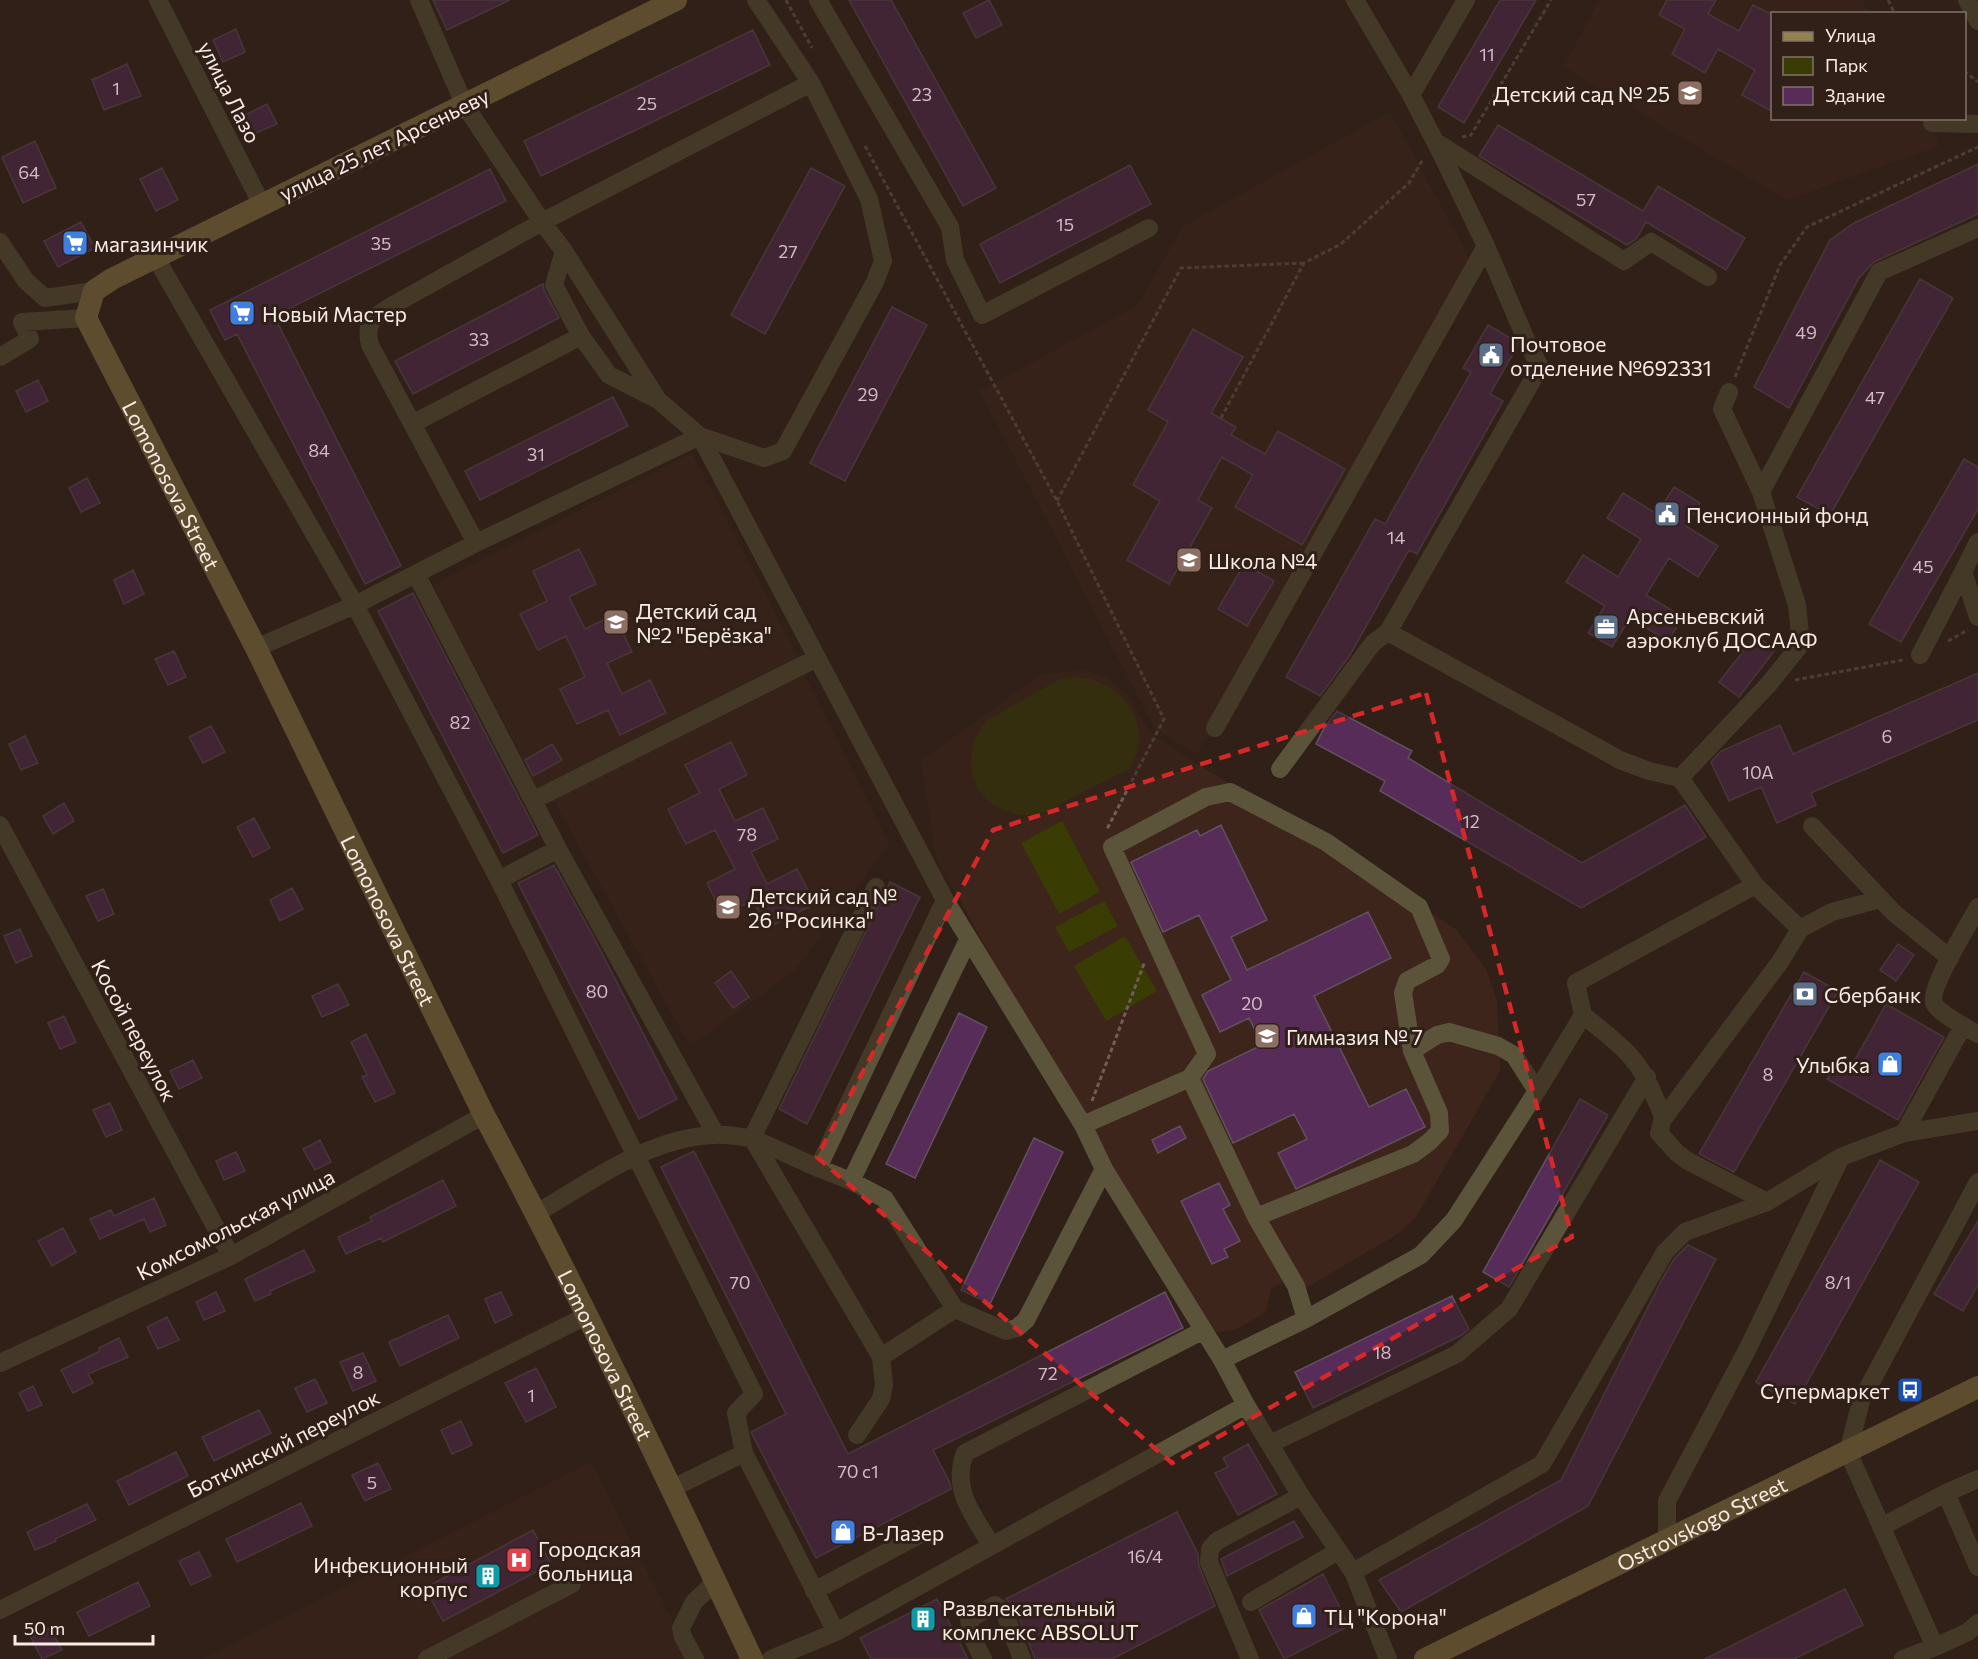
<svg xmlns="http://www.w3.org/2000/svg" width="1978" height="1659" font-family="Commissioner,sans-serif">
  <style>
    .built { fill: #3d251b }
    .green { fill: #393c03 }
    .building { fill: #582c58; stroke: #615160; stroke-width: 1.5 }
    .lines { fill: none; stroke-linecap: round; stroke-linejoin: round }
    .path { stroke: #6e5e57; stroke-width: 3; stroke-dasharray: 4.5 3; stroke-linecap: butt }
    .minor { stroke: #5c543a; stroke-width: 18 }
    .major { stroke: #93824b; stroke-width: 22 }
    .marked { fill: none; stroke: #d62828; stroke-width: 4.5; stroke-dasharray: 12 8; stroke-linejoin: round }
    .labels { text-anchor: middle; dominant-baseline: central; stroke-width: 6; stroke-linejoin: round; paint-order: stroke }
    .number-label { font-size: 18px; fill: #d1bcc3 }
    .street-label { font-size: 21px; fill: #f9ece7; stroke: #312018 }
    .poi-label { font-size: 21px; fill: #f9ece7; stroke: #312018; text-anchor: start }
  </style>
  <rect width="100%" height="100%" fill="#312018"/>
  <path class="built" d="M1599,0H1862L1869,13L1772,14V118L1929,119L1939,146L1787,200L1564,67Z
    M1390,112L1477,272L1197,754L1155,729L980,391L1137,306L1183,227Z
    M692,453L799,659L540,792L433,585Z
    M1086,670L1108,679L1129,697L1150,733L1456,929L1486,969L1497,1000L1500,1071L1416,1217L1399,1233L1301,1291L1286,1281L1271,1289L1266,1312L1235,1330L1212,1332L1197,1325L936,858L921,761L1042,674Z
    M803,672L889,844L796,969L690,1046L552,797Z
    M591,1462L692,1659H203Z"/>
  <path class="green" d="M1072,677C1085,678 1098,680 1109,687C1138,705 1149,740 1129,769C1109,779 1088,790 1068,800C1059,805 1049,811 1039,814C1015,820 983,805 974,781C967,759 973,739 986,721L1060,679Z
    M1062,821L1100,892L1059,914L1021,843Z
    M1104,901L1118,926L1069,952L1055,927Z
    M1125,936L1157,991L1106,1021L1074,966Z"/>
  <path class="building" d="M433,0H510L447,30Z
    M849,0H891L996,188L963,206Z
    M989,0L1002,25L976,38L963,13Z
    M1500,0H1536L1464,123L1438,107Z
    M1667,0H1716L1708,14L1739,31L1753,5L1773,15V112L1742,95L1755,70L1718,49L1705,73L1672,54L1685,29L1659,15Z
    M236,29L245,52L223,62L213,40Z
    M753,30L770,65L541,176L524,141Z
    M127,64L141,96L104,110L92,80Z
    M267,104L277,124L254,134L245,115Z
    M1498,125L1643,211L1658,186L1745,238L1726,270L1646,222L1636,239L1627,245L1479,156Z
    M35,141L56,188L23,203L2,157Z
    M1978,164V214L1874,262L1870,266L1859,278L1789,408L1754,387L1830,240L1854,223Z
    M1130,165L1151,204L1000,283L980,244Z
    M162,168L178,200L156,211L140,179Z
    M811,168L845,186L765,334L731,315Z
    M490,169L506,201L274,316L401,566L365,584L237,334L225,340L210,310Z
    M81,222L95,248L58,267L44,241Z
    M1920,279L1953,298L1830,515L1797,497Z
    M543,284L544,290L559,318L413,394L395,361Z
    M892,307L927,325L845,481L810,463Z
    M1488,325L1514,340L1517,347L1490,394L1503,401L1417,554L1409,550L1350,655L1320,696L1286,677L1375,519L1385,524L1471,372L1463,368Z
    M1193,329L1243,357L1211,413L1236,427L1231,435L1265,454L1278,431L1345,469L1302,545L1235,507L1253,475L1222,457L1198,500L1212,508L1169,584L1127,560L1160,501L1133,485L1168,422L1148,410Z
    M38,380L48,401L26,412L16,391Z
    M613,397L628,426L480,500L465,471Z
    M1964,459L1978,467V509L1901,642L1869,624Z
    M87,478L100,503L81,512L69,488Z
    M1674,487L1700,503L1686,526L1718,546L1698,577L1669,558L1646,595L1683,617L1668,641L1630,618L1612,647L1588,633L1605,606L1566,582L1583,555L1618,577L1641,539L1607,518L1623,493L1657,514Z
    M579,549L596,584L569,597L585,629L614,615L632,652L607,663L622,694L650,680L666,713L620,735L608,710L577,724L560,689L585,677L566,636L538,650L520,614L547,601L533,571Z
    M1244,564L1274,581L1247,626L1218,609Z
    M133,570L144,594L124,604L114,580Z
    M413,593L538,835L503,853L378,611Z
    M1756,635L1775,650L1739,697L1719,682Z
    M174,651L186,677L168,685L155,659Z
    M1978,673V720L1811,793L1816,805L1777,823L1761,787L1729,801L1711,762L1721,751L1780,725L1793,754Z
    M1337,711L1412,751L1408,758L1582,863L1685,805L1706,837L1581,908L1380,791L1385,781L1316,744L1324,728Z
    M211,726L225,752L203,763L189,737Z
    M25,736L38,763L21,770L9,744Z
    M731,742L747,775L719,789L735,821L763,808L778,839L751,852L767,884L797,869L815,904L767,928L753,900L723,915L707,883L735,869L715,830L686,844L668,809L700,793L685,765Z
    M552,744L562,760L533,776L525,760Z
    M64,803L74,821L53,834L43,816Z
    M254,818L270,848L253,857L237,827Z
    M1221,825L1267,920L1231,937L1247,970L1368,912L1391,958L1314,996L1369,1107L1406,1089L1425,1127L1296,1189L1278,1153L1307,1139L1294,1114L1233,1143L1203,1079L1208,1071L1262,1045L1249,1018L1220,1032L1202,995L1231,980L1199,915L1163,932L1131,862L1197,830L1200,836Z
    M554,865L592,934L677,1099L639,1119L518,883Z
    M890,882L920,897L807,1124L779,1109Z
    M292,888L303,909L280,921L270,900Z
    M103,889L114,914L98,921L86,896Z
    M20,929L32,956L16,963L4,936Z
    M1898,944L1914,955L1896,981L1880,970Z
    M731,971L749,997L733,1008L715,983Z
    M1804,972L1838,991L1734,1172L1699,1154Z
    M338,984L349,1005L322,1017L312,996Z
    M1886,1004L1944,1037L1898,1120L1827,1079L1840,1058L1852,1065Z
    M959,1013L987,1027L915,1178L886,1164Z
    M64,1016L76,1042L60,1049L48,1023Z
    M366,1034L395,1093L375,1102L362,1077L367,1075L351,1042Z
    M193,1060L202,1078L179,1089L170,1071Z
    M1580,1099L1608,1115L1509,1287L1483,1272Z
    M110,1103L122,1130L106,1137L93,1110Z
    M1180,1126L1186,1138L1158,1153L1152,1140Z
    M1034,1138L1063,1152L990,1304L961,1290Z
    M320,1140L331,1162L315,1170L303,1149Z
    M694,1151L848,1454L1165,1292L1183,1328L933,1450L950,1483L951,1489L816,1558L751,1432L786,1414L661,1167Z
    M236,1152L245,1171L224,1180L216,1161Z
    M1880,1160L1919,1182L1795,1404L1756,1382Z
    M443,1180L456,1206L383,1242L381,1238L346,1254L338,1237L372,1221L370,1217Z
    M1219,1183L1230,1205L1223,1209L1240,1241L1224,1249L1228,1257L1212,1264L1181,1201Z
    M154,1198L166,1225L150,1232L144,1219L100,1239L90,1219L111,1210L114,1216Z
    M1978,1221V1285L1963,1311L1934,1294Z
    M63,1228L76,1252L52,1266L38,1241Z
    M1688,1245L1716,1259L1588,1506L1401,1612L1379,1580L1561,1480L1661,1281L1674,1259Z
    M304,1250L315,1271L270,1291L271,1294L255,1301L245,1279Z
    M216,1292L225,1311L204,1320L196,1302Z
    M501,1292L512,1315L495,1323L485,1299Z
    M1452,1296L1469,1329L1462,1335L1313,1408L1295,1372Z
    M448,1315L459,1338L400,1366L389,1342Z
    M167,1317L179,1340L158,1349L147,1327Z
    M119,1338L128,1357L88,1374L93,1383L73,1393L61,1370L100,1351L99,1348Z
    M363,1353L376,1381L353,1391L340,1362Z
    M536,1368L556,1407L526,1422L505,1383Z
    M315,1379L327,1403L307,1412L295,1388Z
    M33,1386L42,1405L28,1411L19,1393Z
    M259,1410L271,1433L214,1461L202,1437Z
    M461,1421L472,1445L452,1454L441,1430Z
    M1248,1444L1277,1494L1238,1515L1215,1473L1228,1467L1223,1458Z
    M176,1452L188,1476L129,1505L117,1481Z
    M378,1463L391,1489L365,1501L352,1475Z
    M301,1503L312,1526L237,1562L226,1539Z
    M87,1504L96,1520L55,1539L56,1541L35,1550L27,1532Z
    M1177,1512L1198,1554L1199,1566L1215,1606L1112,1659H1035L1015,1607L1006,1599Z
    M1294,1521L1303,1537L1227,1576L1221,1559Z
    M533,1530L551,1564L443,1621L425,1588Z
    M199,1552L211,1576L191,1585L179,1561Z
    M1323,1574L1349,1626L1284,1659L1259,1610Z
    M138,1582L150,1606L89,1636L77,1612Z
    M1845,1589L1863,1625L1794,1659H1705Z
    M937,1599L968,1659H871L860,1638Z
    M50,1627L62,1650L42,1659L30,1636Z"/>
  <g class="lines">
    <path class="path" d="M786,0L812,48
      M1888,0L1895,14
      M1964,71L1978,82
      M1462,137L1471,135L1551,0
      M865,146L1057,501L1164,719L1107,829
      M1735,377L1780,265L1807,227L1978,147
      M1221,418L1304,263L1341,244L1409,183L1423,159
      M1057,501L1181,268L1304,263
      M1948,641L1968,630
      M1795,680L1903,660
      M1092,1101L1145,961"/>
    <path class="minor" d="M158,0L262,205
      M419,0L464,104L542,222L564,251L658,400L700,436L945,900L1083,1125L1104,1169L1222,1360L1246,1405L1301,1496L1353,1572L1388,1659
      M818,0L950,227L955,260L982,315L1149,228
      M1355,0L1411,95L1442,155L1486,246L1527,342L1540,367L1388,632L1620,760L1649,771L1680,778
      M1967,0L1978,21
      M1411,95L1466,0
      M1932,123L1978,124
      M1436,142L1624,261L1651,242L1708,277
      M0,242L26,281L45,298L94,291
      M564,251L554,285L581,336L609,375L656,399
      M156,258L355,605L499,880L754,1394L736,1413L744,1453L836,1632
      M0,357L30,339L22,322L86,318
      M1729,392L1722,409L1761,492L1797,605L1801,644L1768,685L1680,778L1755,885L1800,929L1832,912L1880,899
      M412,424L581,336
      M1761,492L1879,272L1978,228
      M1978,542L1963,572L1978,617
      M476,543L370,345C364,321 375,317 393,305L542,222L811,83
      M416,574L558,849L716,1135
      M256,648L355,605L476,543L700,436L764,458L783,451L875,282L883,261L869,199L811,83L756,0
      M1920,655L1963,572
      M1215,728L1486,246
      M1280,769L1373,643L1388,632
      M534,800L817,658
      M0,825L231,1256
      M1812,826L1894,913L1950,958
      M499,880L558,849
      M945,900L818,1168L851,1181L885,1199L955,1309L1006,1331L1017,1328L1026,1320L1104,1169
      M1978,907C1970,923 1926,991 1935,1005C1941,1014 1968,1029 1978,1034
      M1583,1015C1616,1042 1639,1056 1655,1098C1662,1114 1665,1115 1659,1133L1677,1153L1688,1161L1767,1202L1841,1157L1747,1350L1667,1501V1540
      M1412,1051L1437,1035L1449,1032L1498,1046L1514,1055L1537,1091
      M1190,1078L1256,1217L1296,1286L1306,1319
      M1663,1119L1780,962L1800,929
      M1083,1125L1190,1078L1207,1054L1112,847L1206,797L1230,792L1326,842L1419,907L1441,959L1437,965L1407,981L1403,993L1412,1051L1439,1113L1440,1131L1429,1142L1413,1154L1256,1217
      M1904,1133L1978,1121
      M1841,1157L1904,1133L1963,1026
      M818,1168L752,1138L876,887
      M851,1181L968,940
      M535,1214C591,1182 649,1137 715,1135C727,1134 740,1137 752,1138L881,1357L884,1385L881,1399L857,1435
      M881,1357L955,1309
      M1222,1360L1306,1319L1421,1255L1454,1220L1537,1091L1583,1015L1576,983L1755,885
      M0,1363L231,1256L484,1115
      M1270,1444L1457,1354L1509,1309L1647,1077
      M1978,1479L1946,1493L1978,1567
      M671,1489L744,1453
      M1881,1527L1946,1493
      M991,1545C973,1514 951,1490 965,1453L1202,1331
      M1353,1572L1542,1464L1665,1252L1685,1232L1767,1202
      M814,1591L917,1536
      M1251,1602L1338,1551
      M0,1610L586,1316
      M1935,1647L1968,1632L1978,1623
      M427,1659L572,1584
      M695,1659L683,1637L681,1628L694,1602L715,1582
      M771,1659L836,1632L1246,1405
      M983,1659L971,1635L969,1619L995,1605L1004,1611L1022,1659
      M1250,1659L1209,1562L1210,1549L1217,1541L1301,1496
      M1903,1659L1935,1647L1848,1452L1861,1401L1978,1182"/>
    <g class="major">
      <path id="s1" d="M676,0L112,279L94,291L86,318L256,648L484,1115C579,1293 666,1476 752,1659"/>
      <path id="s2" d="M1425,1659L1978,1387"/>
    </g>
  </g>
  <path d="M0 0H1978V1659H0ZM1426,693L1572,1237L1172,1463L817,1157L993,830Z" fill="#312018" fill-opacity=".55" fill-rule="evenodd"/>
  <path class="marked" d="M1426,693L1572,1237L1172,1463L817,1157L993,830Z"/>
  <defs>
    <symbol id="school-square" viewBox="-11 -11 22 22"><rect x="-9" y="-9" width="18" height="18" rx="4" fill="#8d6e63" stroke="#312018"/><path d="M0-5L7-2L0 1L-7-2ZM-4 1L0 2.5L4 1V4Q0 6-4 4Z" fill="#fff"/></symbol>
    <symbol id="supermarket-square" viewBox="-11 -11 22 22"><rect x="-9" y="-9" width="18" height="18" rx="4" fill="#3f7fe0" stroke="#312018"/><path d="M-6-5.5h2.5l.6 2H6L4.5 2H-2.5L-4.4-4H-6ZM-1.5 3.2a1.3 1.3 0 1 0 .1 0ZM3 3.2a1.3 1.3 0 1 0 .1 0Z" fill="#fff"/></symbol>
    <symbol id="civic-square" viewBox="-11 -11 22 22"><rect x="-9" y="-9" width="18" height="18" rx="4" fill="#5c6f8a" stroke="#312018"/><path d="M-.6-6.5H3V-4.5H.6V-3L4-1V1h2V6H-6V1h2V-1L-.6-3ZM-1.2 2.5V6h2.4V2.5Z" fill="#fff"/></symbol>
    <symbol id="office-square" viewBox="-11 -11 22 22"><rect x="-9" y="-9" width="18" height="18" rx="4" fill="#5c6f8a" stroke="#312018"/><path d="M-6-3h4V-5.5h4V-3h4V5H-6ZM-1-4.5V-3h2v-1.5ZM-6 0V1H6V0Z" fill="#fff"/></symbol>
    <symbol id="bank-square" viewBox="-11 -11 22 22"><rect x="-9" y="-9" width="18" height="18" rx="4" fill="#5c6f8a" stroke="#312018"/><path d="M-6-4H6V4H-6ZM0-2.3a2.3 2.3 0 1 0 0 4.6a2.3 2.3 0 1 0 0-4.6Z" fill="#fff"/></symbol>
    <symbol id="shop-square" viewBox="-11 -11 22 22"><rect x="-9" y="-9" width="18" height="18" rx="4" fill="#3f7fe0" stroke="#312018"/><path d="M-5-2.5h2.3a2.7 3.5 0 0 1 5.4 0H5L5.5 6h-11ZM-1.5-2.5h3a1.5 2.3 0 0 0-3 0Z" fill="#fff"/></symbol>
    <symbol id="bus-square" viewBox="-11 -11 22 22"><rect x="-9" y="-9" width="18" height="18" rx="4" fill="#1a4fb4" stroke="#312018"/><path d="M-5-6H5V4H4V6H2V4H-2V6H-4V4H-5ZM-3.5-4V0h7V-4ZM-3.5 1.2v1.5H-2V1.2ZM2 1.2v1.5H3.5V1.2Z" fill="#fff"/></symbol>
    <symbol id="hospital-square" viewBox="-11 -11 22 22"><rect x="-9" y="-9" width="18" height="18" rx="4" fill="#e0444e" stroke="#312018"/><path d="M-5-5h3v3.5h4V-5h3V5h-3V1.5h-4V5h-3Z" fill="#fff"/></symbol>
    <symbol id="building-square" viewBox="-11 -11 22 22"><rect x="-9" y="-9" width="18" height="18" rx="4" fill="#0f9aa8" stroke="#312018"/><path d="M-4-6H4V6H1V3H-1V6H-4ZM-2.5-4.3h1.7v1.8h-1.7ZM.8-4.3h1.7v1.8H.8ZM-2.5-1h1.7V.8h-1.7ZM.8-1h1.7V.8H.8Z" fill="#fff"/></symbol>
  </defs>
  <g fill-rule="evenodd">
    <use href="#school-square" x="1675" y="78" width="30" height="30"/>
    <use href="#supermarket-square" x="60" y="228" width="30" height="30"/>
    <use href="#supermarket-square" x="227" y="298" width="30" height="30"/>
    <use href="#civic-square" x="1476" y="340" width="30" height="30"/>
    <use href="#civic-square" x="1652" y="499" width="30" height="30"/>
    <use href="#school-square" x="1174" y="545" width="30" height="30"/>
    <use href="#school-square" x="601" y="607" width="30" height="30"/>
    <use href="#office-square" x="1591" y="612" width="30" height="30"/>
    <use href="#school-square" x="713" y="892" width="30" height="30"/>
    <use href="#bank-square" x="1790" y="979" width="30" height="30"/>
    <use href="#school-square" x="1252" y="1021" width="30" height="30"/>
    <use href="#shop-square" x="1875" y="1049" width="30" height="30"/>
    <use href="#bus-square" x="1895" y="1375" width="30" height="30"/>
    <use href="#shop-square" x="828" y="1517" width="30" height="30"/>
    <use href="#hospital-square" x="504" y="1545" width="30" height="30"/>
    <use href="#building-square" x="473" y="1561" width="30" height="30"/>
    <use href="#shop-square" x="1289" y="1601" width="30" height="30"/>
    <use href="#building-square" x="908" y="1604" width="30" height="30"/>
  </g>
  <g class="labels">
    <g class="number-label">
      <text x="1487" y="54">11</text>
      <text x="116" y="88">1</text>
      <text x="922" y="94">23</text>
      <text x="647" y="103">25</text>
      <text x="29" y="172">64</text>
      <text x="1586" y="199">57</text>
      <text x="1065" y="224">15</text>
      <text x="381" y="243">35</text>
      <text x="788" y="251">27</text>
      <text x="1806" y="332">49</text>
      <text x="479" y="339">33</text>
      <text x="868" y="394">29</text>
      <text x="1875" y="397">47</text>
      <text x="319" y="450">84</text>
      <text x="536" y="454">31</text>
      <text x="1396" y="537">14</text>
      <text x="1923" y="566">45</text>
      <text x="460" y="722">82</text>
      <text x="1887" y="736">6</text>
      <text x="1758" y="772">10А</text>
      <text x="1471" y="821">12</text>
      <text x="747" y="834">78</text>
      <text x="597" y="991">80</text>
      <text x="1252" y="1003">20</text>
      <text x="1768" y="1074">8</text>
      <text x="740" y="1282">70</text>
      <text x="1838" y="1282">8/1</text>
      <text x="1382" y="1352">18</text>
      <text x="358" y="1372">8</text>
      <text x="1048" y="1373">72</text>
      <text x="531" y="1395">1</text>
      <text x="858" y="1471">70 с1</text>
      <text x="372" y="1482">5</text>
      <text x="1145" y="1556">16/4</text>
    </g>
    <g class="street-label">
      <text transform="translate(230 92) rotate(63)">улица Лазо</text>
      <text transform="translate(384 144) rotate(-26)">улица 25 лет Арсеньеву</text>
      <text stroke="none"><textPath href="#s1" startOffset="867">Lomonosova Street</textPath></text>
      <text stroke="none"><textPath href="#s1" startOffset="1353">Lomonosova Street</textPath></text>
      <text transform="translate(135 1030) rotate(62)">Косой переулок</text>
      <text transform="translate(235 1224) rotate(-27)">Комсомольская улица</text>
      <text stroke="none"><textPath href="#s1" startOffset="1839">Lomonosova Street</textPath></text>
      <text transform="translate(283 1443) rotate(-27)">Боткинский переулок</text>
      <text stroke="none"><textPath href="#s2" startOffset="308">Ostrovskogo Street</textPath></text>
    </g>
    <g class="poi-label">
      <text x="1670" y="93" text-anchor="end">Детский сад № 25</text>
      <text x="94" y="243">магазинчик</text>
      <text x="262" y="313">Новый Мастер</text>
      <text x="1510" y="343">Почтовое<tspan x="1510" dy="24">отделение №692331</tspan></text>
      <text x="1686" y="514">Пенсионный фонд</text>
      <text x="1208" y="560">Школа №4</text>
      <text x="636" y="610">Детский сад<tspan x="636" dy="24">№2 "Берёзка"</tspan></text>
      <text x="1626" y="615">Арсеньевский<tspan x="1626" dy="24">аэроклуб ДОСААФ</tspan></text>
      <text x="748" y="895">Детский сад №<tspan x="748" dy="24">26 "Росинка"</tspan></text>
      <text x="1824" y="994">Сбербанк</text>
      <text x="1286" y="1036">Гимназия № 7</text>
      <text x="1870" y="1064" text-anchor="end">Улыбка</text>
      <text x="1890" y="1390" text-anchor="end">Супермаркет</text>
      <text x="862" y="1532">В-Лазер</text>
      <text x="538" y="1548">Городская<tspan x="538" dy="24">больница</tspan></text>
      <text x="468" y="1564" text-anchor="end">Инфекционный<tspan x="468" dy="24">корпус</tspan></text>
      <text x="942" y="1607">Развлекательный<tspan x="942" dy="24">комплекс ABSOLUT</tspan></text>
      <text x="1324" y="1616">ТЦ "Корона"</text>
    </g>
  </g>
  <rect x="1771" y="12" width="195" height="108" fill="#312018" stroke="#81726b" stroke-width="1.5"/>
  <rect x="1783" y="32" width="30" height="9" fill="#93824b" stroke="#81726b" stroke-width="1.5"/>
  <text x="1825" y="42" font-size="18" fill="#f9ece7">Улица</text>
  <rect x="1783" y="57" width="30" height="18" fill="#393c03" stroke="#81726b" stroke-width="1.5"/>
  <text x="1825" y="72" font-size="18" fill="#f9ece7">Парк</text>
  <rect x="1783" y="87" width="30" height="18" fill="#582c58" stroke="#81726b" stroke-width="1.5"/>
  <text x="1825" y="102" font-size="18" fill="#f9ece7">Здание</text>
  <path d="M15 1635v9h138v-9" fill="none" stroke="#f9ece7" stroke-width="3"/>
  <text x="24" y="1635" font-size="18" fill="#f9ece7" stroke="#312018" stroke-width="4.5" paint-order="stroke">50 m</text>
</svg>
